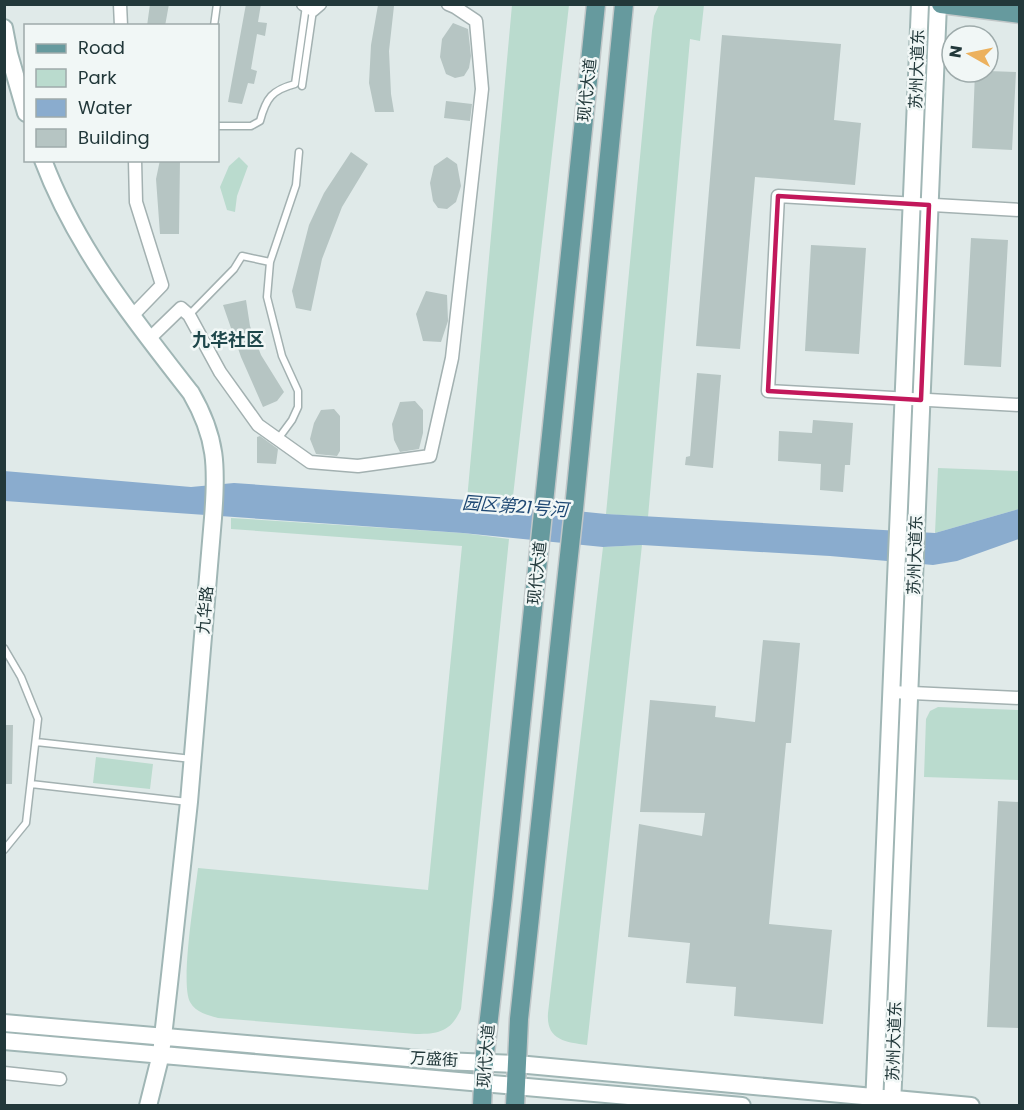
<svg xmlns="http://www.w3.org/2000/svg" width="1024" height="1110" font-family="Poppins,'Noto Sans SC',sans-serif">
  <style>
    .green { fill: #badbce }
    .water { fill: #8aacce }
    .building { fill: #b6c5c3 }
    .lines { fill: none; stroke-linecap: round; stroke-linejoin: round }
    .lane-casing { stroke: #a3b1b1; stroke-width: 9 }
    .street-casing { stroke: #a3b1b1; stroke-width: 15 }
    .secondary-casing { stroke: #a0b6b5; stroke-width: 20 }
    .primary-casing { stroke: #c1c7c8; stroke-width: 21 }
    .lane { stroke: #fff; stroke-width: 6 }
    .street { stroke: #fff; stroke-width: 12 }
    .secondary { stroke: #fff; stroke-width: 16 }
    .primary { stroke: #669a9e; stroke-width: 18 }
    .marked { fill: none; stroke: #c2185b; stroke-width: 4.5; stroke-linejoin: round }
    .labels { text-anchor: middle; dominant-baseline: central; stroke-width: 5; stroke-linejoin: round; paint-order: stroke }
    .street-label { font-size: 16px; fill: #22383a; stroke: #f1f7f6 }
    .neighbourhood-label { font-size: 18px; font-weight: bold; fill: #1f474b; stroke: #f1f7f6 }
    .water-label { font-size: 18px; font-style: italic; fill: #1e4873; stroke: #f1f7f6 }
  </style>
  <rect width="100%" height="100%" fill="#e0eae9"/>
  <path class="green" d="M512,5H569L512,505L467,500Z
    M659,5H704L700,41L690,39L648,517L606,514L652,31L654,16Z
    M239,157L248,166L237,196L235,212L227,210L220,187L229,166Z
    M938,468L1019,471V509L935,533Z
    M231,518L463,533L509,539L461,1009C451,1031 440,1034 416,1034L218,1018C208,1015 196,1013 190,1002C180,983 195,894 198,868L428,890L462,546L231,529Z
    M642,545L587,1045C565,1042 546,1040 548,1013L603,547Z
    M938,707L1019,710V780L924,777L926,719L930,711Z
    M96,757L153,764L150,789L93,783Z"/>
  <path class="water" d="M4,471L191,487L234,483L467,500L606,514L935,533L1019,509V539L957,561L933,565L830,556L642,545L603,547L463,533L5,501Z"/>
  <path class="building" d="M150,4H169L165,26H147Z
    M246,4H261L258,22L267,23L265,36L257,34L251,69L257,71L254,84L248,83L242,104L228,102Z
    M378,5L394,6L389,51L391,94L394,112H375L369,83L371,45Z
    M453,23L468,29L471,56L469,68L464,76L455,78L446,74L440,57L442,39Z
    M722,35L841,44L834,120L861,123L855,185L755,177L740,349L696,346Z
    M988,71L1016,72L1012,150L972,148L975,72Z
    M446,101L472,104L470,121L444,118Z
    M351,152L368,164L342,207L322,259L311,311L296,308L292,291L309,225L324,193Z
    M447,157L457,164L461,186L456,202L447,209L438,208L433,201L430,183L434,166Z
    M160,160H180L179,234H160L156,179Z
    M971,238L1008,240L1001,367L964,365Z
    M811,245L866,248L859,354L805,351Z
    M426,291L447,295L448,321L441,342L423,341L416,314Z
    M246,300L250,326L261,355L284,392L277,401L263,407L241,357L223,305Z
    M697,373L721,375L713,468L685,465L686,457L690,456Z
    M415,401L423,410V433L419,449L400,452L394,440L392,424L400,402Z
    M334,409L340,416V451L337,456L316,454L310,439L314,423L321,410Z
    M813,420L853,423L850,465H845L843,492L820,490L821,464L778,461L779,431L812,433Z
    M260,436L278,449L276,464L257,463V437Z
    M763,640L800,643L791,743H786L769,924L832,930L823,1024L734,1016L736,987L686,983L690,943L628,937L639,824L702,836L705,813L640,812L650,700L716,706L715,717L755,722Z
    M4,725H13L12,784H4Z
    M998,801L1020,802V1028L987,1027Z"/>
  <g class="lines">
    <defs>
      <path id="lane" d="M214,26L217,4
        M302,86L313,10
        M218,126H251L260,121C266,98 272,90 295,84L306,6
        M270,262L267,297L282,356L298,391V407L292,420L278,439
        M189,315L234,269L242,256L270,262L296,185L299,152
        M4,648L21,677L38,719L26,823L4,850
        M36,742L192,759
        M31,784L188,802"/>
      <path id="street" d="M120,4L121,26
        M303,4L313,10L320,4
        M1020,210L778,196L768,391L1020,405
        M132,316L162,285L136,202L135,160
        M149,339L181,308L189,315L220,372L258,425L310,462L358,466L430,456L452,358L482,89L476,21L455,7L448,4
        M891,692L1020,698
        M4,1073L60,1079"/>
      <path id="secondary" d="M4,28L9,54L26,113
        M43,160C76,248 134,320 191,393C217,438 217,467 213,518L189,802L169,984L161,1054L148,1106
        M4,1023L443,1061L517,1064L971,1106
        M4,1041L742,1106
        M874,1106L920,4
        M892,1106L938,4"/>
      <path id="primary" d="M941,4L1020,14
        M482,1106L484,1062L503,896L596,4
        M515,1106L519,1019L574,509L624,4"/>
    </defs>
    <use href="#lane" class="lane-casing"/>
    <use href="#street" class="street-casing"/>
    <use href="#secondary" class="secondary-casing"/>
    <use href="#primary" class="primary-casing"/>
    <use href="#lane" class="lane"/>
    <use href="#street" class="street"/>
    <use href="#secondary" class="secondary"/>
    <use href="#primary" class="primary"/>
  </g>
  <path class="marked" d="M778,196L929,205L921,400L768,391Z"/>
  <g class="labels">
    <g class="street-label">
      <text transform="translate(917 69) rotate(-88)">苏州大道东</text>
      <text transform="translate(587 90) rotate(-84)">现代大道</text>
      <text transform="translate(915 555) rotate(-88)">苏州大道东</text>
      <text transform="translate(537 573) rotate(-84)">现代大道</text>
      <text transform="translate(205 610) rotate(-85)">九华路</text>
      <text transform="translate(894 1041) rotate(-88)">苏州大道东</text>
      <text transform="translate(486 1056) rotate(-85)">现代大道</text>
      <text transform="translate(434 1059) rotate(3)">万盛街</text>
    </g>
    <g class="neighbourhood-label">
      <text x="228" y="339">九华社区</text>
    </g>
    <g class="water-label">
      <text transform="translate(515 506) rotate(4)">园区第21号河</text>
    </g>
  </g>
  <rect width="1024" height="1110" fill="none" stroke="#22383a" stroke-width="12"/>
  <rect x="24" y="24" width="195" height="138" fill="#f1f7f6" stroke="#9eabab" stroke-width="1.5"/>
  <rect x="36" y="44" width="30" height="9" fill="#669a9e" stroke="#9eabab" stroke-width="1.5"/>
  <text x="78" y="54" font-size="18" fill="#22383a">Road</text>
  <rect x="36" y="69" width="30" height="18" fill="#badbce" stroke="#9eabab" stroke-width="1.5"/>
  <text x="78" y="84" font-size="18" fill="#22383a">Park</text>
  <rect x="36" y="99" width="30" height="18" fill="#8aacce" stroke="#9eabab" stroke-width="1.5"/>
  <text x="78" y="114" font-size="18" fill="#22383a">Water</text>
  <rect x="36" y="129" width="30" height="18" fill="#b6c5c3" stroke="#9eabab" stroke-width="1.5"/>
  <text x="78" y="144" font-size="18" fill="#22383a">Building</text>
  <g transform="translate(970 54) rotate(279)"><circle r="28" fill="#f1f7f6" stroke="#9eabab" stroke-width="1.5"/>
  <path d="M0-4.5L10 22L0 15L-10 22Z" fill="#ecb15d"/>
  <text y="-9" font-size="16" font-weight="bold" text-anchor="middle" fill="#22383a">N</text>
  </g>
</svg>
